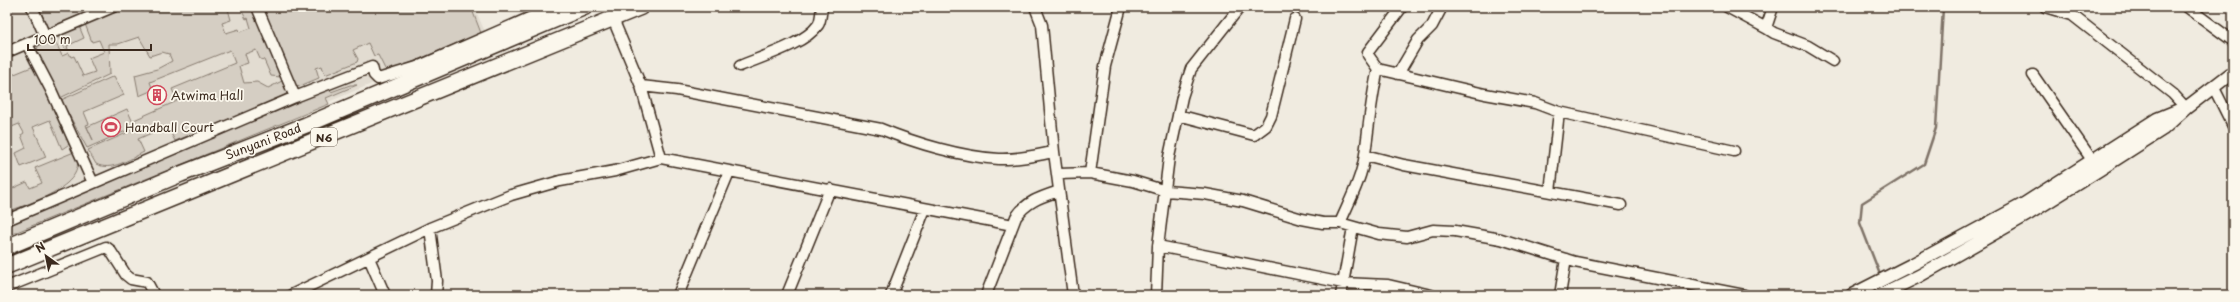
<svg xmlns="http://www.w3.org/2000/svg" width="2240" height="302" font-family="'Playpen Sans',sans-serif">
  <style>
    .built { fill: #e2dcd1 }
    .green { fill: #d5cec3; stroke: #887c70 }
    .lines { fill: none; stroke-linecap: round; stroke-linejoin: round }
    .stream { stroke: #7f7367; stroke-width: 2.5 }
    .minor-casing { stroke: #3b2a1e; stroke-width: 13 }
    .tertiary-casing { stroke: #3b2a1e; stroke-width: 15 }
    .primary-casing { stroke: #3b2a1e; stroke-width: 18 }
    .minor { stroke: #fbf7ec; stroke-width: 10 }
    .tertiary { stroke: #fbf7ec; stroke-width: 12 }
    .primary { stroke: #fbf7ec; stroke-width: 15 }
    .labels { text-anchor: middle; dominant-baseline: central; stroke-width: 3.5; stroke-linejoin: round; paint-order: stroke }
    .shield { fill: #fbf7ec; stroke: #75685c; stroke-width: 1 }
    .shield-label { font-size: 11px; font-weight: bold; fill: #3b2a1e }
    .poi-label { font-size: 12px; fill: #3b2a1e; stroke: #fbf7ec; text-anchor: start }
    .street-label { font-size: 12px; fill: #3b2a1e; stroke: #fbf7ec }
  </style>
  <rect width="100%" height="100%" fill="#f0ebe0"/>
  <filter id="ink" filterUnits="userSpaceOnUse"><feTurbulence type="fractalNoise" baseFrequency=".025" numOctaves="2"/><feDisplacementMap in="SourceGraphic" scale="8" xChannelSelector="R" yChannelSelector="G"/><feConvolveMatrix kernelMatrix="1 2 1 2 8 2 1 2 1" color-interpolation-filters="sRGB"/></filter>
  <g filter="url(#ink)">
    <path class="built" d="M7,7H474L487,36L7,235Z"/>
    <path class="green" d="M39,7H99L51,29L47,27Z
      M128,7H236L228,9L231,20L222,23L226,33L239,29L240,32L251,28L248,18L246,19L240,7H252L281,77L271,76L264,60L260,59L256,50L245,54L248,63L239,66L244,83L257,82L268,88L282,81L287,93L281,98L175,141L167,126L138,139L144,152C130,159 111,172 96,164L88,150L138,128L134,120L177,101L172,89L235,63L230,50L150,82L153,90L139,96L135,75L157,69L172,61L169,54L162,52L150,56L139,37L118,44H109L110,74L60,98L37,51L38,46L54,38L62,56L69,53L71,57L74,56L83,76L95,72L89,58L104,52L99,40L92,42L85,24Z
      M263,7H471L481,33L391,71L385,69L378,55L374,56L368,43L353,50L358,59L357,62L325,75L322,66L316,68L319,78L295,88Z
      M79,26L84,38L67,46L68,49L65,50L58,36Z
      M34,66L71,143L62,149L50,120L33,127L46,157L21,167L16,153L26,148L21,135L24,133L19,124L7,129V77Z
      M114,76L124,95L84,112L89,124L86,125L93,140L87,127L127,109L135,127L87,148L61,100Z
      M350,85H357L326,98L329,104L7,236V223L329,87L331,92Z
      M74,152C93,185 29,203 7,212V191L27,182L30,188L42,183L35,168Z"/>
    <g class="lines">
      <path class="stream" d="M1879,272L1860,223L1862,203L1924,164L1936,128L1943,7"/>
      <defs>
        <path id="minor" d="M32,7L45,36
          M257,7L295,97
          M1035,7L1042,25L1054,152L1073,295
          M1402,7L1368,52V55L1378,69L1485,94L1535,103L1559,112L1734,151
          M1727,7L1766,28
          M1773,7L1766,28L1774,33L1808,46L1833,61
          M2045,7L2072,15L2173,94L2186,108
          M2187,7L2233,41
          M613,19L641,86L661,158
          M27,44L51,90L93,183
          M7,52L113,7
          M740,66C761,57 805,44 818,25C821,21 821,12 822,7
          M1398,74L1418,40L1432,26L1442,7
          M2033,75L2092,160
          M641,86L677,90L881,129C915,143 962,157 999,159C1017,160 1037,155 1054,152
          M2214,88L2233,126
          M1178,115L1254,135L1266,126L1271,116L1295,19
          M1365,155L1404,165L1621,205
          M1090,173L1105,66L1121,7
          M1059,174L1090,173L1133,181L1166,191L1205,194L1243,201L1302,219L1323,223H1340L1379,234L1407,237L1433,230L1455,231L1501,239L1575,262L1744,295
          M1550,192L1559,112
          M7,220L295,97L372,67L374,75L378,79L417,67L554,7
          M1340,223C1349,202 1362,178 1365,154C1369,125 1371,99 1378,69
          M430,228L437,281L436,295
          M1158,246L1343,283L1388,285L1431,295
          M369,258L385,295
          M7,287L106,247L110,250L126,275L131,279L147,282L154,295
          M291,295L430,228L511,195L560,181L615,171L661,158L1013,225
          M678,295L729,172
          M787,295L830,189
          M891,295L925,209
          M986,295L1016,217C1027,201 1041,197 1059,191
          M1156,295L1158,246L1169,157L1182,97L1191,69L1240,7
          M1341,295L1353,227
          M1560,295L1566,259"/>
        <path id="tertiary" d="M1852,295L1913,264L2024,204L2157,119L2179,110
          M1880,295L1919,276L2030,213L2099,170L2163,129L2186,108L2233,72"/>
        <path id="primary" d="M7,247L181,174L306,125L585,7
          M7,266L641,7"/>
      </defs>
      <use href="#minor" class="minor-casing"/>
      <use href="#tertiary" class="tertiary-casing"/>
      <use href="#primary" class="primary-casing"/>
      <use href="#minor" class="minor"/>
      <use href="#tertiary" class="tertiary"/>
      <use href="#primary" class="primary"/>
    </g>
  </g>
  <defs>
    <symbol id="building-ring" viewBox="-11 -11 22 22"><circle r="9.5" fill="#fbf7ec" stroke="#d1495b" stroke-width="1.5"/><path d="M-4-6H4V6H1V3H-1V6H-4ZM-2.5-4.3h1.7v1.8h-1.7ZM.8-4.3h1.7v1.8H.8ZM-2.5-1h1.7V.8h-1.7ZM.8-1h1.7V.8H.8Z" fill="#d1495b"/></symbol>
    <symbol id="stadium-ring" viewBox="-11 -11 22 22"><circle r="9.5" fill="#fbf7ec" stroke="#d1495b" stroke-width="1.5"/><path d="M0-5a6.5 5 0 1 0 0 10a6.5 5 0 1 0 0-10ZM-3.5-1.8h7v3.6h-7Z" fill="#d1495b"/></symbol>
  </defs>
  <g fill-rule="evenodd">
    <use href="#building-ring" x="146" y="84" width="22" height="22"/>
    <use href="#stadium-ring" x="100" y="116" width="22" height="22"/>
  </g>
  <g class="labels">
    <rect class="shield" x="311" y="128" width="26" height="18" rx="3"/>
    <g class="shield-label">
      <text x="324" y="137">N6</text>
    </g>
    <g class="poi-label">
      <text x="171" y="95">Atwima Hall</text>
      <text x="125" y="127">Handball Court</text>
    </g>
    <g class="street-label">
      <text transform="translate(263 141) rotate(-21)">Sunyani Road</text>
    </g>
  </g>
  <rect width="2240" height="302" fill="none" stroke="#fbf7ec" stroke-width="24"/>
  <rect x="12" y="12" width="2216" height="278" fill="none" stroke="#3b2a1e" stroke-width="1.5" filter="url(#ink)"/>
  <g transform="translate(46 256) rotate(327)" stroke="#fbf7ec" stroke-width="3" paint-order="stroke">
  <path d="M0-3L7 15L0 10L-7 15Z" fill="#3b2a1e"/>
  <text y="-6" font-size="11" font-weight="bold" text-anchor="middle" fill="#3b2a1e">N</text>
  </g>
  <path d="M28 44v6h123v-6" fill="none" stroke="#3b2a1e" stroke-width="2"/>
  <text x="34" y="44" font-size="12" fill="#3b2a1e" stroke="#fbf7ec" stroke-width="3" paint-order="stroke">100 m</text>
</svg>
